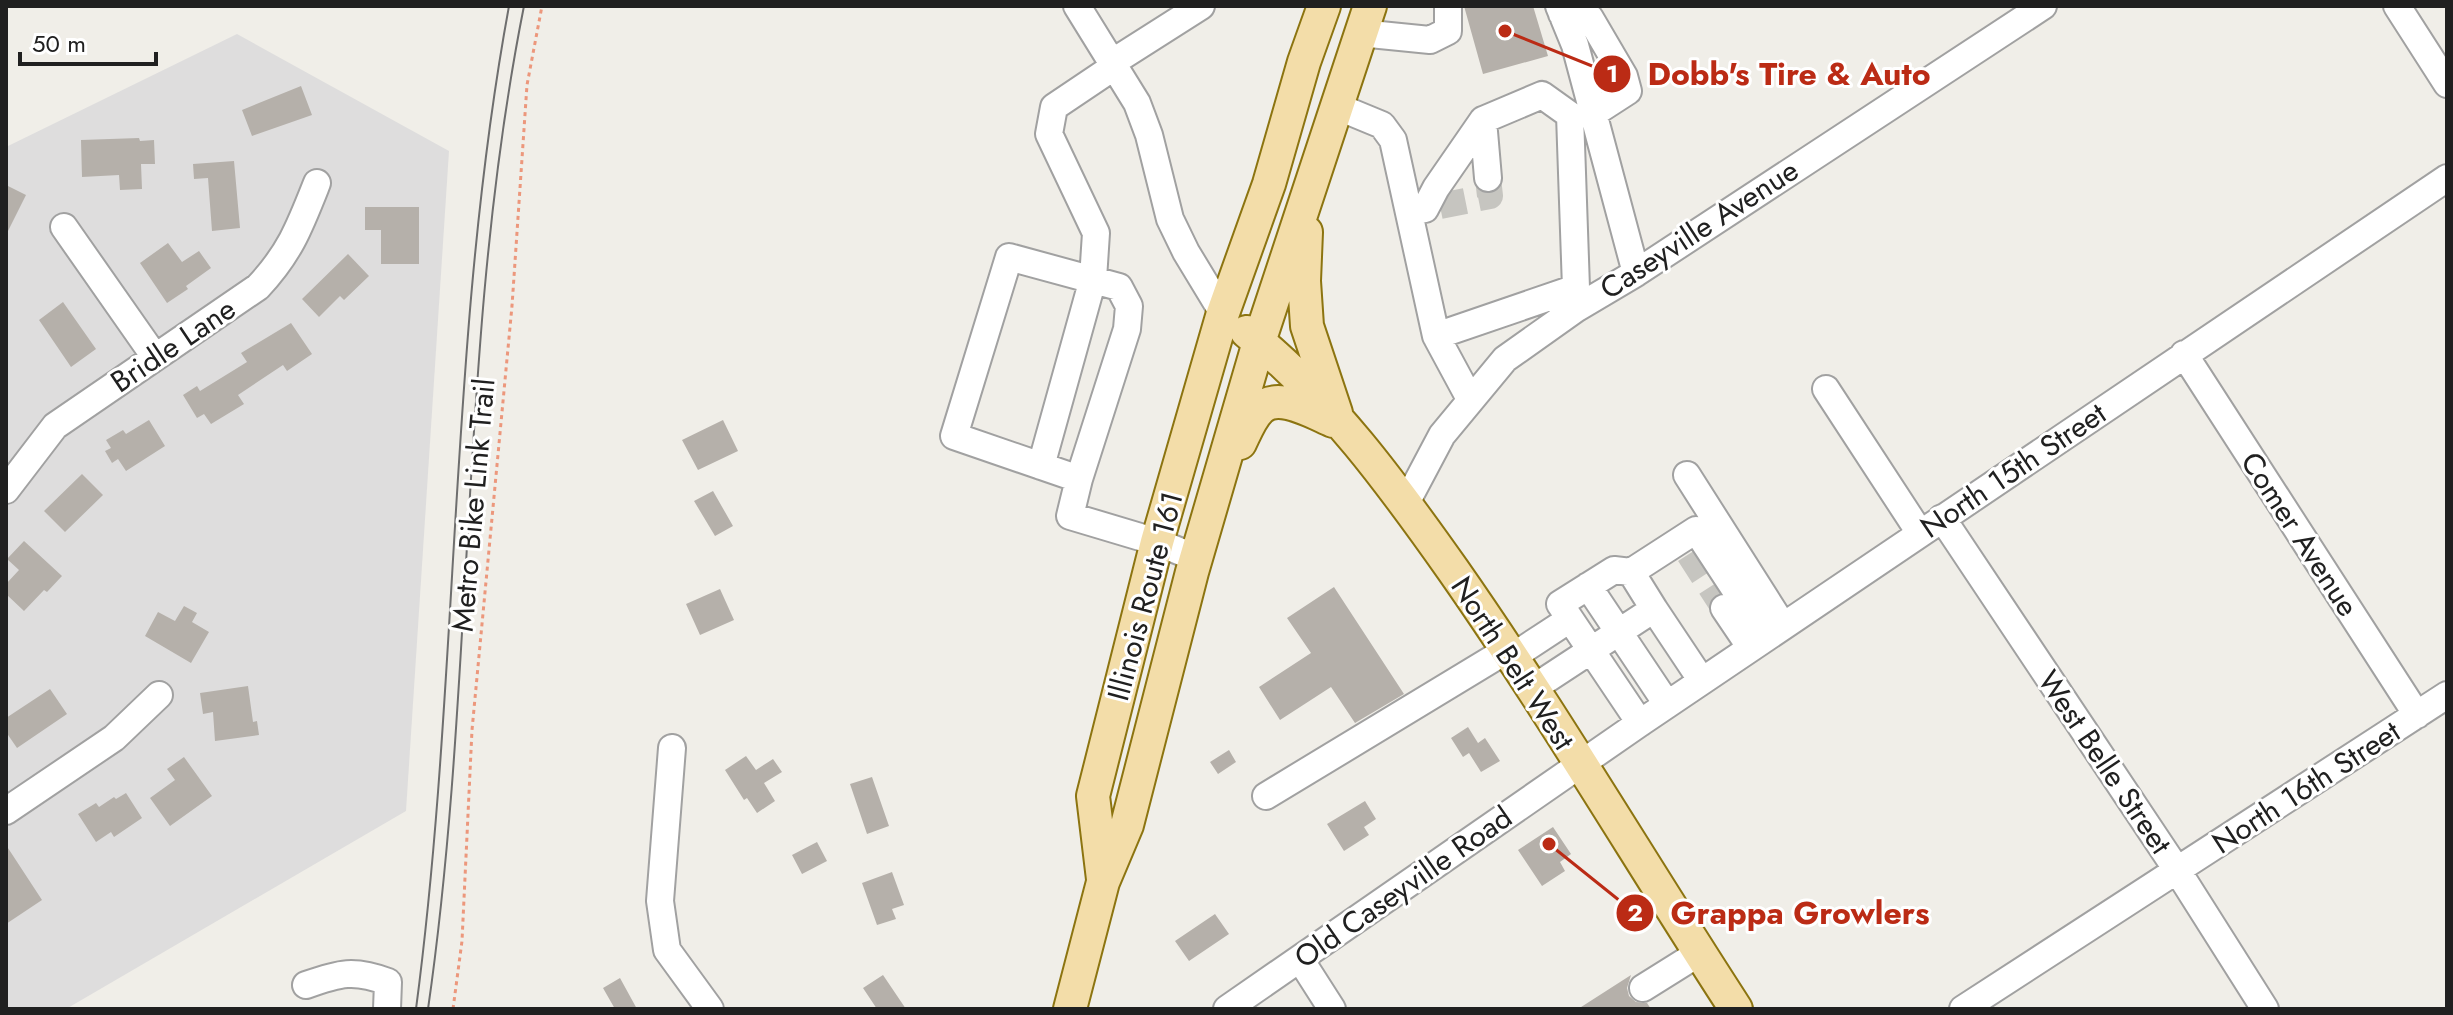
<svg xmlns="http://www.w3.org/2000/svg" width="2453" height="1015" font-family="Jost,sans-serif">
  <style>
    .residential { fill: #dedddd }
    .building { fill: #b5b0aa }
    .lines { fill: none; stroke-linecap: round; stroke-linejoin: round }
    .minor-tunnel { stroke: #c6c5c0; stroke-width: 26; stroke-dasharray: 26 13; stroke-linecap: butt }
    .minor-casing { stroke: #a1a1a1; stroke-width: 30 }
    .major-casing { stroke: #8c7410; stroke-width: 36 }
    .path { stroke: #ec977c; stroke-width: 3; stroke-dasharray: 4 4; stroke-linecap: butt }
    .minor { stroke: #fff; stroke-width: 26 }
    .major { stroke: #f3dda9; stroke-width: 32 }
    .tram { stroke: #6e6e6e; stroke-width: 2 }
    .labels { text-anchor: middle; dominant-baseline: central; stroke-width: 6; stroke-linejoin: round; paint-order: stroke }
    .street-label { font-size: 30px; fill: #202020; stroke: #fff }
    .leader { fill: none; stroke: #bb2b15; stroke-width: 3 }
    .callout-dot { fill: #bb2b15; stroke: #fff; stroke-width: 3 }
    .mark-label { font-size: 24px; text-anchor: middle; font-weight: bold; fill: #fff }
    .callout-label { font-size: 32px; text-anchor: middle; font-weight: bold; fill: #bb2b15; stroke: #fff; stroke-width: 6; stroke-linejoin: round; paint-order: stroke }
  </style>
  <rect width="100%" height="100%" fill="#f0eee8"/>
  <path class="residential" d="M237,34L449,151L406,811L66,1009H6V147Z"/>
  <path class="building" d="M1464,6H1533L1548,56L1483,74Z
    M301,86L312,115L252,136L242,110Z
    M139,138L140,141L154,140L155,164H141L142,189L120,190L119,175L82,177L81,140Z
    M234,161L240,228L212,231L208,178L194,179L193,164Z
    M6,185L26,195L6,235Z
    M365,207H419V264H381V230H365Z
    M168,243L182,262L199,251L211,268L186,286L188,289L167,303L140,263Z
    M348,254L369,276L344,300L340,296L319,317L302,299Z
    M63,302L96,349L71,367L39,320Z
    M291,323L312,354L287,371L283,365L238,395L244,404L211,424L204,414L197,418L183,395L197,386L200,391L247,362L241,353Z
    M149,420L165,446L126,471L118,459L112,463L105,451L111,448L106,440L123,430L126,434Z
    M723,420L738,451L698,470L682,440Z
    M82,474L103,495L65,532L44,511Z
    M713,491L733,526L715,536L694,501Z
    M24,541L62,576L47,592L44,590L24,611L6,594V584L19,570L7,559Z
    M1334,587L1404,694L1355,723L1331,687L1280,720L1259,687L1311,653L1287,618Z
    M720,589L734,620L700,635L686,604Z
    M184,606L197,613L192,622L209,632L191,663L145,636L158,612L175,621Z
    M248,686L253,722L257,721L259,735L215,741L213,712L203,714L200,693Z
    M50,689L67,714L17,748L6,732V718Z
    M1468,727L1478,743L1485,738L1500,761L1481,772L1469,753L1463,757L1451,738Z
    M1229,750L1236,762L1218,774L1210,762Z
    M746,756L756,770L773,759L782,772L764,783L775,801L757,813L747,798L744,800L725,770Z
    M184,757L212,796L170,826L150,798L175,780L167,769Z
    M872,777L889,826L867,834L850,784Z
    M126,793L142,818L114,837L111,832L96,842L78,814L96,803L99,807L114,797L116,799Z
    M1365,801L1376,819L1364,827L1369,835L1344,851L1327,824Z
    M1553,827L1571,854L1560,862L1565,871L1542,886L1518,850Z
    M817,842L827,861L802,874L792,855Z
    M6,845L42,900L6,924Z
    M892,872L904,905L892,909L896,919L877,925L862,883Z
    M1215,914L1229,934L1189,961L1175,941Z
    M883,975L906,1009H877L863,988Z
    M1631,975L1627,988L1629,996L1636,1002L1647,1003L1651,1009H1578Z
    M620,978L637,1009H615L603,988Z"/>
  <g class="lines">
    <path class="minor-tunnel" d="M1440,206L1490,196L1488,178
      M1689,554L1724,608"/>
    <defs>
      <path id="minor" d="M1077,6L1137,103L1149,135L1170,219L1186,252L1223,313
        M1559,6L1575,45L1636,273
        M2397,6L2447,84
        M1562,14L1586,15L1590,18L1624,76L1628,91L1594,113
        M1360,33L1430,40L1448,31V6
        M1113,62L1201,6
        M1336,106L1382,125L1393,140L1436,336L1470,399
        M1483,120L1488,178
        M1410,211L1425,209L1436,188L1483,120L1542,95L1570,115L1576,288
        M64,227L155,357
        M1436,336L1576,288L1577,304
        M2184,354L2417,715
        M1826,389L1920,533
        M1041,466L1093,279L1096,233L1049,134L1054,107L1115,66
        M1687,475L1783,626
        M1079,479L1127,329L1129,306L1119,287L1009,257L954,436L1079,479L1070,516L1157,542L1196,558
        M6,490L55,426L258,287C290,253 300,226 317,183
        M1406,503L1442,435L1505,359L1577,308L1636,273L2043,6
        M1942,518L2177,870L2265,1009
        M1631,572L1614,570L1560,604L1640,723
        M1588,586L1667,704
        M1724,608L1751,648
        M1654,609L1631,572L1696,530L1766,637
        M1512,657L1570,619
        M1532,689L1654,609L1702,681
        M672,748L660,901L667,950L710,1009
        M1266,796L1507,650
        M6,811L114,738L159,695
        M1300,959L1332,1009
        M306,985C340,973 354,969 388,982L387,1009
        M1643,988L1699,953
        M1227,1009L1640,723L2447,178
        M1963,1009L2447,695"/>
      <path id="major" d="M1306,232L1304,281L1307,326L1336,413
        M1247,332C1329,397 1393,485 1453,570C1553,713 1641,863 1736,1009
        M1240,443C1245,433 1251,417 1260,409C1278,391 1314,413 1333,421
        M1103,879L1093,796L1157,542L1223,313L1269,184L1304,62L1324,6
        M1070,1009L1103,882L1127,825L1192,572L1259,342L1370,6"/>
    </defs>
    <use href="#minor" class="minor-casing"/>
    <use href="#major" class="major-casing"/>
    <path class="path" d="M453,1009L462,941L472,730L512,306L527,85L542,6"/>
    <use href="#minor" class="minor"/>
    <use href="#major" class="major"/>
    <path class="tram" d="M416,1009C460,676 448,337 509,6
      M428,1009C476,676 458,336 524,6"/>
  </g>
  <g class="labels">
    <g class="street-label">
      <text transform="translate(1699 229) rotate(-33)">Caseyville Avenue</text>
      <text transform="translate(173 345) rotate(-34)">Bridle Lane</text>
      <text transform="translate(2013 470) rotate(-34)">North 15th Street</text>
      <text transform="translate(473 505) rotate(-85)">Metro Bike Link Trail</text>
      <text transform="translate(2300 534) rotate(57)">Comer Avenue</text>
      <text transform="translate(1145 596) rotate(-75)">Illinois Route 161</text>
      <text transform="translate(1513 663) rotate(57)">North Belt West</text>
      <text transform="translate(2105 762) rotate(56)">West Belle Street</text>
      <text transform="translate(2306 787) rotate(-33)">North 16th Street</text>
      <text transform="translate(1403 887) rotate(-35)">Old Caseyville Road</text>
    </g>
  </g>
  <path class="leader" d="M1505 31L1612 74M1549 844L1635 913"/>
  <g class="callout-dot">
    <circle cx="1505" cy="31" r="8"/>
    <circle cx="1549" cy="844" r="8"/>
    <circle cx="1612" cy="74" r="20"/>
    <circle cx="1635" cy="913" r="20"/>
  </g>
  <g class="mark-label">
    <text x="1612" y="82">1</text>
    <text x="1635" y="921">2</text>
  </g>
  <g class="callout-label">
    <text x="1789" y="85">Dobb's Tire &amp; Auto</text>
    <text x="1800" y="924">Grappa Growlers</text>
  </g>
  <rect width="2453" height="1015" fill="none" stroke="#202020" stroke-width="16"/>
  <path d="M20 52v12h136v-12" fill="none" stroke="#202020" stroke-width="4"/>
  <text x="32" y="52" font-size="24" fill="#202020" stroke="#ffffff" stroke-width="6" paint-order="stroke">50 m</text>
</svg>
